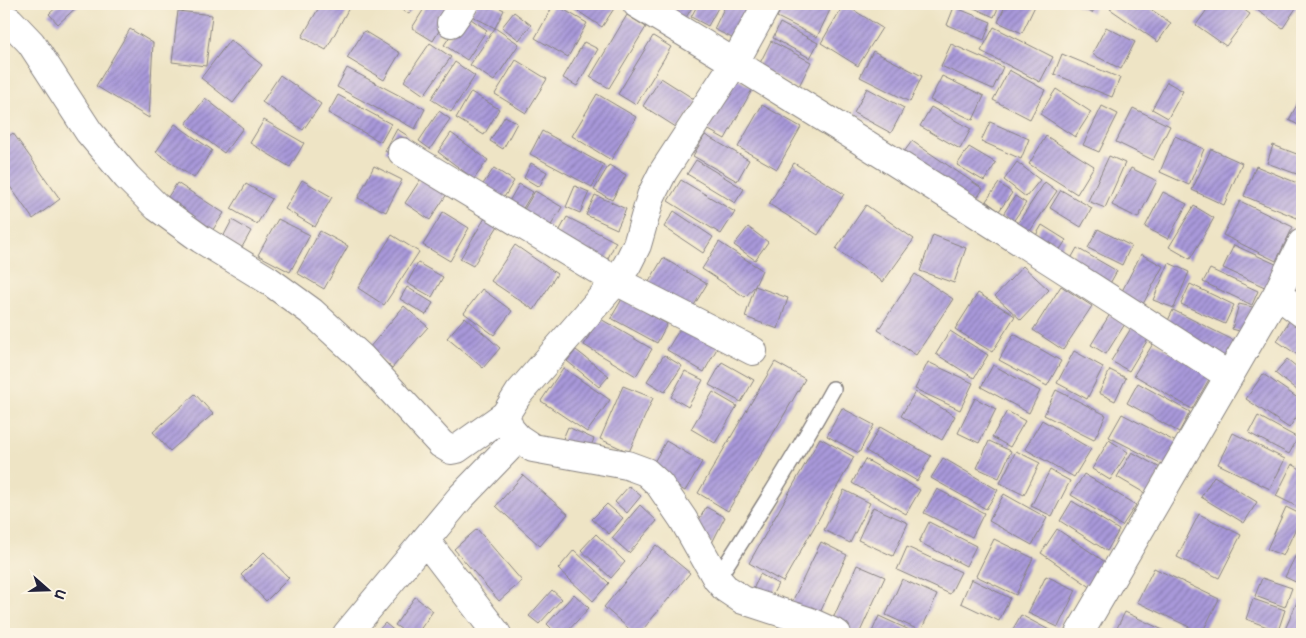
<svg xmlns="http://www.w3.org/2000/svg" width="1306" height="638" font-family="Mali,sans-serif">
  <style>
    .building { fill: url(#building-hatch) }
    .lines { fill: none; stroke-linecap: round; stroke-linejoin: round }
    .lane-casing { stroke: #888380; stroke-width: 18 }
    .street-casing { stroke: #888380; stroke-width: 30 }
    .lane { stroke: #fff; stroke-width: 15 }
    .street { stroke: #fff; stroke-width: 28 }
  </style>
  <defs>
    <pattern id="building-hatch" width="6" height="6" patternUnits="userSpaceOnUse" patternTransform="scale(1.25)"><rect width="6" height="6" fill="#a999da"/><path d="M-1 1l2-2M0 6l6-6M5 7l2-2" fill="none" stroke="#897cb2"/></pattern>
  </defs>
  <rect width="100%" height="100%" fill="#fcf5e5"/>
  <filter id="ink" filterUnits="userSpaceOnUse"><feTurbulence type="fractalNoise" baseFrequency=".02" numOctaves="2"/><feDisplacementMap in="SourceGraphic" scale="10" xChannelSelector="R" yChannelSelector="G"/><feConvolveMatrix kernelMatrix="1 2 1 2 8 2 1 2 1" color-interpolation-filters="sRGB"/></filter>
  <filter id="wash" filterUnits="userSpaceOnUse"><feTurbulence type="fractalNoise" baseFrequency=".0096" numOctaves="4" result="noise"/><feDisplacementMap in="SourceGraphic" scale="20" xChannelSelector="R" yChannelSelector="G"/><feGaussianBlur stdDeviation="1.12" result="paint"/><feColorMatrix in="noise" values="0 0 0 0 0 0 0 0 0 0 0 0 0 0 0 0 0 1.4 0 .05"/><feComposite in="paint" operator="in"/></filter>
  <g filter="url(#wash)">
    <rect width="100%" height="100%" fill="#eee4c5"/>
    <g id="blocks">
      <path class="building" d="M60,4L79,5L58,24L49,14Z
        M321,4H351L326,50L302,37Z
        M392,4H415L409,14Z
        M427,4H443L452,9L433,41L412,28Z
        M476,4H492L504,10L495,28L470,15Z
        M554,4L587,23L568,57L535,38Z
        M567,4H617L602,27Z
        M676,4H694L684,21L670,14Z
        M698,4H720L708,26L691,17Z
        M726,4H737L751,11L736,40L714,29Z
        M783,4H818L830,10L817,37L777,17Z
        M844,4L882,28L858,66L821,43Z
        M965,4H1000L994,17Z
        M1006,4H1036L1022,33L998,22Z
        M1075,4H1097L1092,13Z
        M1114,4H1143L1171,23L1158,42L1110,9Z
        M1211,4H1236L1250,14L1226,46L1196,25Z
        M1248,4H1297L1298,5L1283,28Z
        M954,7L991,22L984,40L947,25Z
        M178,11L212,15L206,66L172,62Z
        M514,12L531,25L519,40L502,27Z
        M465,15L487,30L467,60L444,45Z
        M627,15L646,27L609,88L590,77Z
        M780,23L818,43L810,58L773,38Z
        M994,27L1053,57L1040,82L981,51Z
        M1106,27L1135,42L1121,69L1092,54Z
        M495,28L519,44L494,81L470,65Z
        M130,29L153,43L149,118L96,86Z
        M364,31L400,53L384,80L347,58Z
        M653,36L671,47L636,105L618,94Z
        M230,40L262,65L233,103L201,78Z
        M771,41L811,62L798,88L758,67Z
        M584,42L598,49L577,86L563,78Z
        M430,43L451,57L424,95L404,81Z
        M951,44L1003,67L993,89L941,66Z
        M873,51L922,76L910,102L860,77Z
        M1062,54L1120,78L1112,97L1054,74Z
        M516,60L547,79L526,113L495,94Z
        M455,62L475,76L451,112L431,99Z
        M347,68L425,109L415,129L337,87Z
        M1009,70L1045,90L1030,119L993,100Z
        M280,75L321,104L303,130L262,102Z
        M942,76L984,96L973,120L930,100Z
        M661,78L697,101L679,129L643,106Z
        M735,78L753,88L725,139L707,129Z
        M1167,82L1183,91L1168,118L1152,109Z
        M867,88L904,108L891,133L854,113Z
        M1056,89L1091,112L1075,137L1040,114Z
        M471,92L499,109L484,135L456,118Z
        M597,94L636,117L611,160L572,136Z
        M338,95L391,124L381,142L328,113Z
        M1302,95V127L1289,120Z
        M205,98L243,128L224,153L186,124Z
        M762,105L801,127L777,169L738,147Z
        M1102,106L1118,114L1099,152L1083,145Z
        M931,107L971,129L960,149L920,126Z
        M1133,108L1170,126L1153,160L1116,142Z
        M439,111L450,119L430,149L419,141Z
        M505,116L517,123L503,149L490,141Z
        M264,120L304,143L290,167L250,143Z
        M990,122L1029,139L1021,159L981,141Z
        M175,124L212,150L194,178L156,152Z
        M397,129L408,136L395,157L385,151Z
        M542,131L604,165L592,187L530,154Z
        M13,133L60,199L33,219L4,178V140Z
        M451,133L488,160L474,179L438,152Z
        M705,135L749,160L737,181L693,156Z
        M1046,136L1094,166L1077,194L1029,164Z
        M1175,136L1204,149L1189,185L1160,172Z
        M912,141L983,189L973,204L901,156Z
        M1273,145L1302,156V176L1267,163Z
        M969,147L996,163L984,181L957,165Z
        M1211,149L1242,163L1224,205L1192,190Z
        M1109,156L1125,163L1105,208L1088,201Z
        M696,160L744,189L735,203L687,174Z
        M1017,162L1040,180L1026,197L1004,180Z
        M531,163L547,172L539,187L524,178Z
        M794,163L844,194L818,235L769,204Z
        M609,165L626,175L612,200L594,190Z
        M374,166L402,180L386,212L358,198Z
        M1256,166L1302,185V220L1244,196Z
        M494,168L514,181L500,204L479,190Z
        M1131,168L1157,181L1138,218L1112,205Z
        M422,177L447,194L430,220L405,203Z
        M302,180L332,197L315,227L285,209Z
        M681,180L735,212L721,234L668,201Z
        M1045,182L1057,191L1028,234L1016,226Z
        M177,183L224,213L212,231L166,200Z
        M999,183L1012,193L999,211L986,201Z
        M246,184L272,199L257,224L231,209Z
        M519,184L533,192L517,218L504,210Z
        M575,186L589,192L580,213L566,207Z
        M1061,190L1092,208L1081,227L1050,208Z
        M535,191L562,207L547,232L520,216Z
        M1163,192L1187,204L1168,239L1145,227Z
        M595,195L626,209L617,229L586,215Z
        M1015,196L1026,203L1012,223L1002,216Z
        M1240,201L1293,227L1276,261L1223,235Z
        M866,205L914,239L883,282L836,249Z
        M1194,206L1214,218L1190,259L1169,247Z
        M674,211L713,237L703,253L664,227Z
        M443,212L469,228L450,261L423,245Z
        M488,213L501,221L473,266L460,259Z
        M567,217L616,242L605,264L555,239Z
        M278,219L310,235L290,272L258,255Z
        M232,220L251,231L241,249L222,239Z
        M1042,225L1066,240L1054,259L1031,244Z
        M748,227L768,242L755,260L734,245Z
        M1098,229L1131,246L1122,265L1088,248Z
        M320,231L348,246L324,289L297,273Z
        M392,235L419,252L384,305L358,288Z
        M933,235L966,248L954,283L920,271Z
        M719,242L762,270L755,286L745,297L702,269Z
        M515,245L557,274L534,310L491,281Z
        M1234,245L1280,266L1269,289L1223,268Z
        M1077,248L1117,271L1108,287L1068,264Z
        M1141,254L1163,266L1142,306L1120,295Z
        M663,258L707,284L690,312L647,285Z
        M418,263L443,277L432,297L407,283Z
        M1169,263L1189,272L1174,308L1153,300Z
        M1023,266L1049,290L1021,320L995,296Z
        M1210,269L1258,291L1252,305L1203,282Z
        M915,274L953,299L916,355L878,330Z
        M1190,284L1234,305L1225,324L1181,304Z
        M755,286L788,298L778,329L745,317Z
        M1061,286L1092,306L1063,350L1033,330Z
        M407,287L433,303L426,315L400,299Z
        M482,289L512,311L494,335L464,313Z
        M978,293L1015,316L992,352L955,329Z
        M622,299L667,324L657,343L611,318Z
        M1239,304L1257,308L1250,334L1232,329Z
        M404,306L428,327L392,368L369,348Z
        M1173,310L1239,343L1229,363L1163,331Z
        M1110,314L1125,324L1106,354L1091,345Z
        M465,317L500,348L483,368L447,338Z
        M599,318L652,349L636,376L584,345Z
        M1289,321L1302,329V358L1277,341Z
        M684,322L720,343L704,372L667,350Z
        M1133,325L1150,336L1129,371L1111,361Z
        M950,331L988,355L974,378L936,354Z
        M1014,334L1061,361L1047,386L999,360Z
        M1154,342L1211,376L1192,409L1134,375Z
        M576,350L609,376L599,387L567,361Z
        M1074,351L1103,367L1087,399L1057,383Z
        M664,355L682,366L665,392L647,381Z
        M1287,359L1302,371V394L1275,373Z
        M722,362L754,380L741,402L709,385Z
        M775,362L805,379L728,511L698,493Z
        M928,362L973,383L960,410L915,389Z
        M993,365L1040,391L1029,413L981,387Z
        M563,368L610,400L587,432L541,401Z
        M1110,370L1126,378L1115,401L1099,393Z
        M685,371L703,380L688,407L671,397Z
        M1263,374L1302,401V409L1289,428L1246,399Z
        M1138,383L1190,412L1179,432L1127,403Z
        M623,386L653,398L629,452L600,439Z
        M1056,390L1106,415L1094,440L1044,415Z
        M713,392L737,406L715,443L691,429Z
        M915,392L955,416L942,440L901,416Z
        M195,394L213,414L170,451L153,432Z
        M975,398L996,409L979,443L958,433Z
        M842,408L874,425L859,453L827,436Z
        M1007,411L1025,421L1010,447L992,437Z
        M1122,414L1178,443L1166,466L1109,437Z
        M1258,416L1298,438L1289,454L1249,433Z
        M1042,420L1091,449L1074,477L1025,449Z
        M568,427L594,439L588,452L562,441Z
        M880,427L931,456L917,481L866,451Z
        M1233,433L1285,459L1270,489L1218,464Z
        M820,438L854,457L783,582L749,563Z
        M1109,440L1128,452L1110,480L1092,469Z
        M666,441L702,462L685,491L649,471Z
        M989,441L1011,451L999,478L977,468Z
        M1016,451L1040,463L1024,495L1000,483Z
        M1132,452L1162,469L1148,495L1117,477Z
        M943,458L998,490L986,509L931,478Z
        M865,459L920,490L906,514L852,483Z
        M1292,464L1302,470V509L1276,496Z
        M1050,470L1070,481L1052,516L1031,506Z
        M1084,474L1136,505L1122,526L1071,495Z
        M523,475L568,514L540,546L496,506Z
        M1214,476L1257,502L1244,523L1201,497Z
        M629,486L641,496L627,513L615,502Z
        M937,489L984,513L972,537L924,513Z
        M844,490L870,503L850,543L824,530Z
        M1004,494L1047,518L1032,545L989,521Z
        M1072,501L1119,530L1107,551L1060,521Z
        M607,504L623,518L609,534L592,519Z
        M640,505L657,521L629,553L612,538Z
        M706,507L725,517L712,543L692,533Z
        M873,507L908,523L893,556L858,540Z
        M1286,507L1302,515L1283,556L1267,549Z
        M1199,514L1241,535L1219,578L1177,557Z
        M929,522L976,546L966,566L919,542Z
        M477,529L522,581L499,601L454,549Z
        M1057,529L1111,566L1095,590L1041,553Z
        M596,534L625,562L611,578L581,550Z
        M994,539L1033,558L1016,595L976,576Z
        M821,542L847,555L818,617L791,604Z
        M656,545L690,573L639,634H635L604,607Z
        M907,547L961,572L950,594L897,570Z
        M574,550L609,583L593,601L558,569Z
        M264,552L289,578L266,601L241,575Z
        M1297,553L1302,555V585L1285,577Z
        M857,565L885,577L859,634L831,623Z
        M1154,568L1219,599L1202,633L1137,602Z
        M760,574L778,584L767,605L750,596Z
        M1046,576L1076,590L1058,627L1028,613Z
        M1262,578L1292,588L1285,607L1255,596Z
        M902,579L937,595L921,631L886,615Z
        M971,579L1010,598L999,621L961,603Z
        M552,590L562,599L539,624L529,616Z
        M574,594L589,608L565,634H557L547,624Z
        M415,597L433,611L417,634H408L395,625Z
        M1253,599L1285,610L1278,631L1246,619Z
        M1298,600L1302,602V634H1283Z
        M1125,612L1165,631L1163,634H1114Z
        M1021,615L1053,632L1052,634H1010Z
        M879,616L918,634H871Z
        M385,623L398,634H375Z"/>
    </g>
  </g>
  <g filter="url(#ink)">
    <use href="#blocks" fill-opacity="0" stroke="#888380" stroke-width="1"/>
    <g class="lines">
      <defs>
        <path id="lane" d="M717,579C758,516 797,454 833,389"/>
        <path id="street" d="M637,4C837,123 1034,249 1229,376
          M4,18L10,21L31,43L89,132L127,177L157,207L201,239L268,280L312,312L361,357L441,444L451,450L457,449L505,415
          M451,23L464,4
          M402,152L616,281L519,393L505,415L510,429L518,438L533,448L627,465L646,472L659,484L683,519L717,579L725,588L743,600L808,621L837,634
          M1277,294L1302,313
          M753,351L616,281L627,265L637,245L651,196L663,172L735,62L767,4
          M425,540L497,634
          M347,634L461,497L518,438
          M1079,634L1277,294L1302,243"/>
      </defs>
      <use href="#lane" class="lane-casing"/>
      <use href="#street" class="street-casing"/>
      <use href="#lane" class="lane"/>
      <use href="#street" class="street"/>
    </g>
  </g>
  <rect width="1306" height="638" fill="none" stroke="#fcf5e5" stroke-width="20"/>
  <g transform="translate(48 590) rotate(110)" stroke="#fcf5e5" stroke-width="4" paint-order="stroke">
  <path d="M0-4L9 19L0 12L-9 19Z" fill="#22223b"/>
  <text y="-8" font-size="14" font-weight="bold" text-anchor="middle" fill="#22223b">U</text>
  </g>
</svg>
